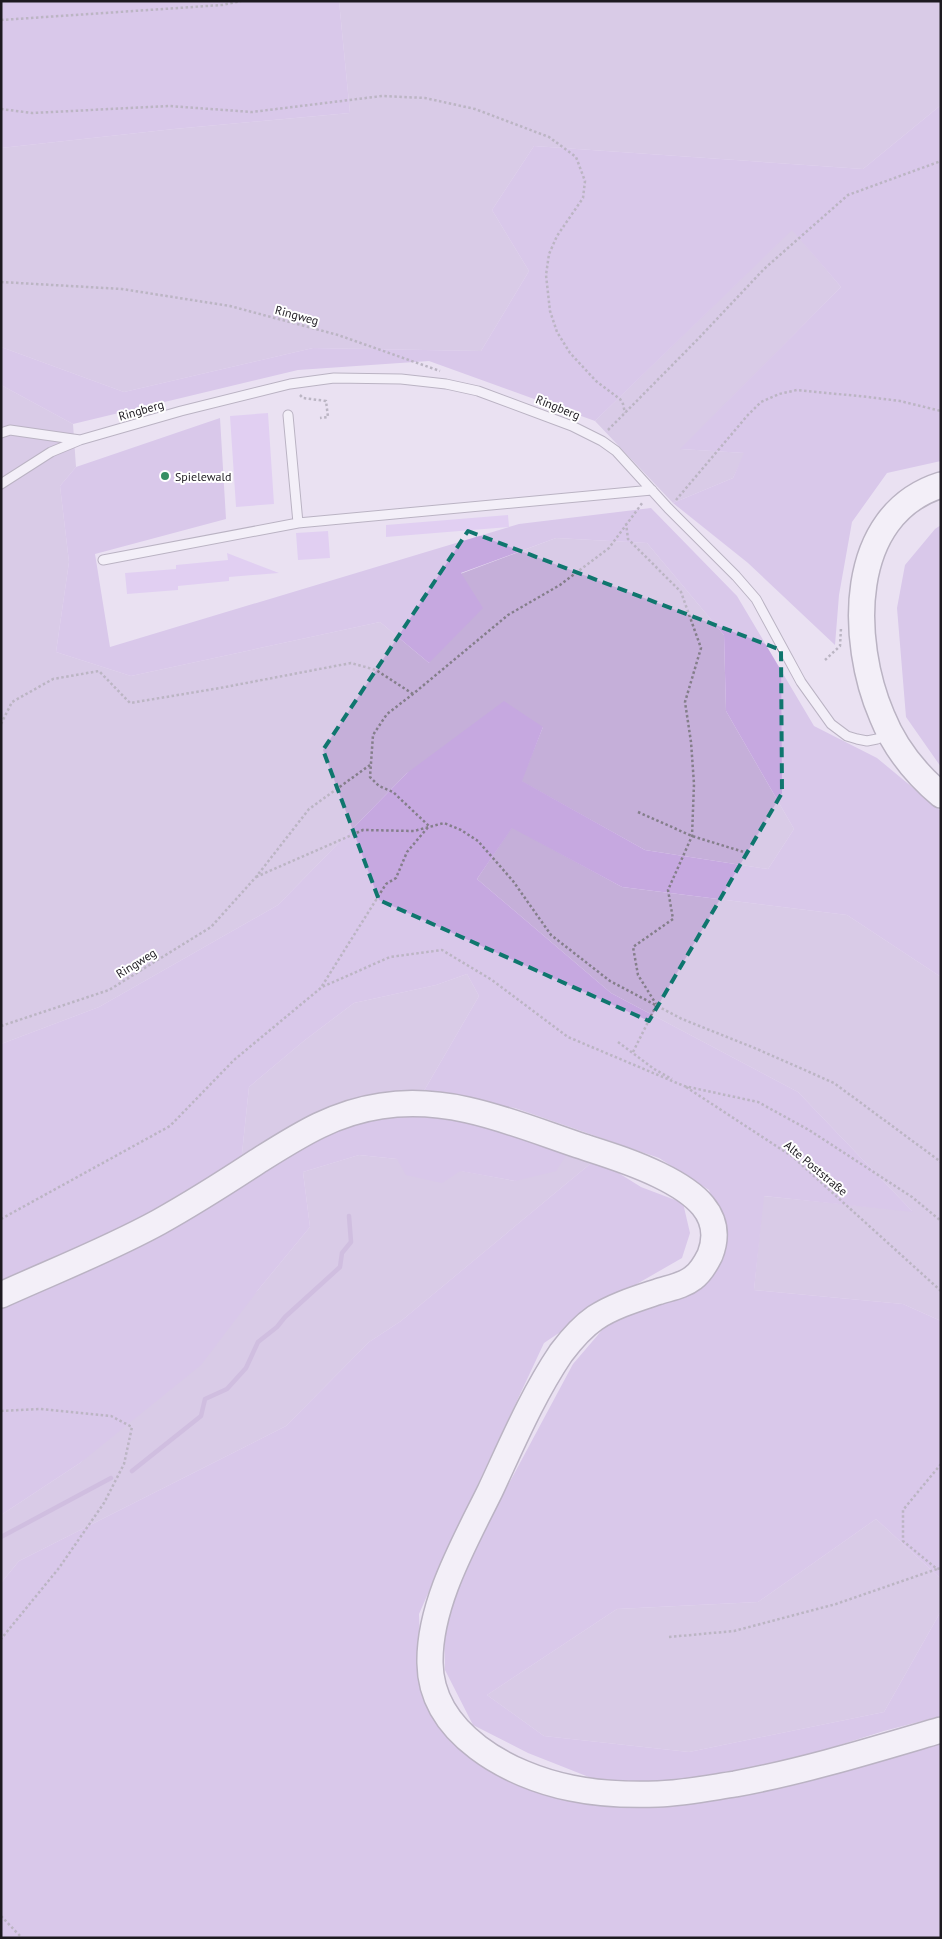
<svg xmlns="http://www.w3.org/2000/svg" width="942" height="1939" font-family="'PT Sans',sans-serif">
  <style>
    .green { fill: #c5afd9 }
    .forest { fill: #c6a8e0 }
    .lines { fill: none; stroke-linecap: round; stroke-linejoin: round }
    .stream { stroke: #b193ca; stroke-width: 4.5 }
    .building { fill: #d7b9f1 }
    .service-casing { stroke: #827a8a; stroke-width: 11 }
    .secondary-casing { stroke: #827a8a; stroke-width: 28 }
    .path { stroke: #847e8a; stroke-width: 2.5; stroke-dasharray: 2.5 2.5; stroke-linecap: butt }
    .service { stroke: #fff; stroke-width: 9 }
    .secondary { stroke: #fff; stroke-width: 25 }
    .marked { fill: none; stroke: #0f766e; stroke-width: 4; stroke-dasharray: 10 6; stroke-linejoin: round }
    .poi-dot { fill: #358e63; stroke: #fff; stroke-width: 2 }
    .labels { text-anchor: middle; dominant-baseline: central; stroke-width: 4; stroke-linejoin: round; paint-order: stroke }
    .street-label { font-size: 12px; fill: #1d1a20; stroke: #fff }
    .poi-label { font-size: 12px; fill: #1d1a20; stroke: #fff; text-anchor: start }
  </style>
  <rect width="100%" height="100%" fill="#eae1f2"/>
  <path class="green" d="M339,1H941V105L863,169L534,146L492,210L529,271L481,351L313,348L124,392L1,347V148L174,129L350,113Z
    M792,229L841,287L681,449L745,453L733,478L673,503L595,421Z
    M1,385L73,424L76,467L60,486L69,562L56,652L131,676L380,622L429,663L460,574L556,538L647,543L724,635L726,711L794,829L768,869L645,850L521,781L543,727L407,773L278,905L99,1007L1,1044Z
    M512,827L622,887L847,915L941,977V1321L903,1304L754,1290L763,1196L912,1211L798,1092L611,993L477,879Z
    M467,974L479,996L421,1096L241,1163L249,1087L305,1040L354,1003L436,985Z
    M570,1149L596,1159L401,1321L369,1342L286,1426L19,1561L1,1583V1515L80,1463L258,1290L310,1227L303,1172L359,1155L397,1159L515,1181Z
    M876,1519L941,1579V1611L884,1712L689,1752L544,1736L487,1695L617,1609L758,1602Z"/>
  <path class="forest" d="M1,1H339L350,113L174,129L1,148Z
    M941,105V461L887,473L852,522L839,595L835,645L748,563L673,503L733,478L744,453L680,449L841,287L792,230L595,421L429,361L298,370L73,424L1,385V347L124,392L313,348L481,351L529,271L492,210L534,146L863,169Z
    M220,418L226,519L95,554L110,647L519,524L651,508L737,596L814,726L877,758L941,811V977L847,915L622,887L512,828L477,879L611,993L798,1092L913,1212L764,1196L754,1290L903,1304L941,1321V1579L876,1519L758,1602L617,1609L487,1695L544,1736L689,1752L884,1712L941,1611V1716L884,1731L792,1760L690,1782L599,1781L528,1753L473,1725L445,1670L444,1624L470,1556L573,1364L609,1322L700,1286L723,1260L727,1234L709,1190L659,1158L515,1108L421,1096L479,996L467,974L436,985L354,1003L305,1040L249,1087L241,1163L130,1227L1,1284V1044L99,1007L278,905L407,773L504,701L543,727L522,781L645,850L768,869L794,829L726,711L724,635L647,543L556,538L461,573L483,608L429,663L380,622L131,676L56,652L69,562L60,486L76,467Z
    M941,525V767L906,717L897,608L905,565L935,529Z
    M429,1113L570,1149L556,1171L515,1181L460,1171L442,1183L406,1175L397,1159L359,1155L303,1172L310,1227L258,1290L201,1365L80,1463L1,1515V1306L298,1145L352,1121Z
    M596,1159L641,1187L683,1203L690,1233L682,1258L602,1304L544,1343L448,1548L419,1614L421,1670L425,1701L455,1737L641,1803L695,1804L889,1759L941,1743V1938H1V1583L19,1561L286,1426L369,1342L401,1321Z"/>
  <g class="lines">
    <path class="stream" d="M132,1471L201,1416L205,1399L227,1389L246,1368L258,1342L277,1327L285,1317L340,1267L342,1253L351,1242L349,1216
      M1,1537L111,1478"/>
  </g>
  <path class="building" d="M268,413L274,504L236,507L230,416Z
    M508,515L509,527L386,537V525Z
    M328,531L330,558L298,560L296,533Z
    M227,553L279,573L229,577V581L178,586V590L127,594L125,573L176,569V565L228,560Z"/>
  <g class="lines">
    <defs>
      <path id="service" d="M288,415L298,523
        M1,433L10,430L80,440
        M1,484L51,452L80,440L181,411L290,384L334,378L401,379L446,384L478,391L572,426L602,441L616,451L668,508L736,576L756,599L801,682L831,724L847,736L857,739L867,741L877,739L889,734
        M103,560L298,523L652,490"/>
      <path id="secondary" d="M941,485C846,515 850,642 882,716C894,746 916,774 941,795
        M1,1295C54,1271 108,1250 159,1222C193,1203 226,1182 258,1161C298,1136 333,1113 381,1106C450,1095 513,1123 578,1145C606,1154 633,1162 659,1175C692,1191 726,1214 710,1255C706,1263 700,1273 693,1278C683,1286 669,1288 657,1292C636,1299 613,1306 595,1318C582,1327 570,1341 561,1353C532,1396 512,1444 490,1491C465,1542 429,1604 430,1663C431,1734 510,1776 571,1788C599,1794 629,1795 658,1794C684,1793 709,1788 735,1784C805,1771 873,1750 941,1730"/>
    </defs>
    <use href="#service" class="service-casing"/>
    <use href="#secondary" class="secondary-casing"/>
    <path class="path" d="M1,20L222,5L241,1
      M1,109L32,113L169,106L252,112L382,96L425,98L475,109L549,137L576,157L585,181L583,198L557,236L549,254L546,275L550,311L557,332L570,353L596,381L620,399L623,404L625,413
      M1,282L122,289L230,306L338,335L440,371
      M300,395L303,398L326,401L328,417L320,418
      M608,430L698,339L764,269L848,195L941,161
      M676,500L747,416L761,402L779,394L797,390L868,397L900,401L941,411
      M626,523L628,539L681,592L701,648L685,702L691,742L694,784L692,836L668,890L673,919L633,947L638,975L656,1004
      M825,660L840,646L841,628
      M1,724L12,702L53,679L99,671L130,703L220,688L351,663L376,670L413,694
      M638,812L692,836L747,853
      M256,877L363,830L414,831L444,823L461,830L478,841L513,881L551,935L610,981L682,1019L757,1049L834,1083L941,1162
      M322,986L386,884L396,878L407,852L429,826L393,792L379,786L370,777L373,735L387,714L413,694L508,615L560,585L609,548L643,502
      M1,1026L109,990L211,927L256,877L309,809L370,765
      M618,1042L654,1069L672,1079
      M633,1052L656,1006
      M686,1087L793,1157L941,1291
      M1,1219L170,1126L234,1060L322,987L390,957L442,950L492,980L568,1037L684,1086L758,1102L809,1130L912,1197L941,1221
      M1,1411L40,1409L111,1416L132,1427L124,1464L104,1503L59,1568L1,1639
      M941,1464L903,1510V1541L937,1569L941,1568
      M669,1637L734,1631L836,1604L937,1569
      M1,1916L22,1938"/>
    <use href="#service" class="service"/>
    <use href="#secondary" class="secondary"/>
  </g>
  <path d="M0 0H942V1939H0ZM468,531L781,650L782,793L649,1021L379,900L323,750Z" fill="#eae1f2" fill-opacity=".55" fill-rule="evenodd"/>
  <path class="marked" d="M468,531L781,650L782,793L649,1021L379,900L323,750Z"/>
  <circle class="poi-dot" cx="165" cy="476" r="5"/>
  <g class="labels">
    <g class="street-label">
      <text transform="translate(297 315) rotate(15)">Ringweg</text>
      <text transform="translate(558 407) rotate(22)">Ringberg</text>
      <text transform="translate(141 410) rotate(-16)">Ringberg</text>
      <text transform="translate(136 963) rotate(-32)">Ringweg</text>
      <text transform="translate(816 1168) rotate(40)">Alte Poststraße</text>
    </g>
    <g class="poi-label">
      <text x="175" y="476">Spielewald</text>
    </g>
  </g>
  <rect width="942" height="1939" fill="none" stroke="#1d1a20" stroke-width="5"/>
</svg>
